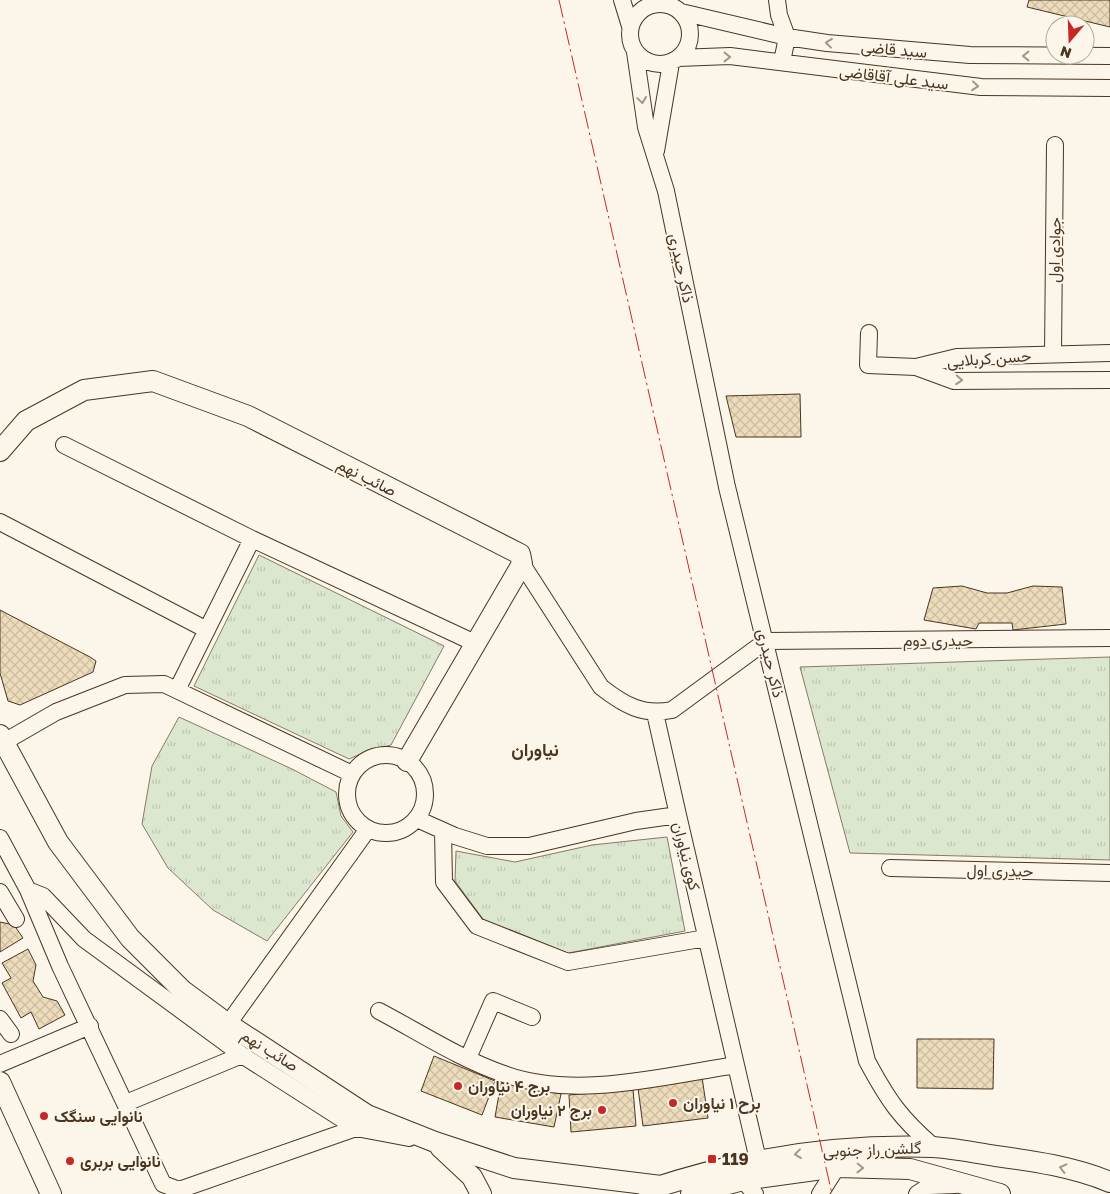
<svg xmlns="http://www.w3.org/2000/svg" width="1110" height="1194" font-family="'Golos Text',Vazirmatn,sans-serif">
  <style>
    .grass { fill: url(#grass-tufts); stroke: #887966 }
    .building { fill: url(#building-cross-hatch); stroke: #4a3520 }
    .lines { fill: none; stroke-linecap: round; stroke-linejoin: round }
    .minor-casing { stroke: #4a3520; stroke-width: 18 }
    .major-casing { stroke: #4a3520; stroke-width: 22 }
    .minor { stroke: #fbf6e9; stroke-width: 16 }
    .major { stroke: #fbf6e9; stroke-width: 20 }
    .power { stroke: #c62828; stroke-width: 1; stroke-dasharray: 18 4 2.5 4; stroke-linecap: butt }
    .oneway { stroke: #a29684 }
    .poi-dot { fill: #c62828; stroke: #fbf6e9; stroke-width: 2 }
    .labels { text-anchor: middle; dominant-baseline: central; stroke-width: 4; stroke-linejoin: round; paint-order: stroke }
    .street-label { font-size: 16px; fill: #4a3520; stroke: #fbf6e9 }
    .poi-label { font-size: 16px; font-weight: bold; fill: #4a3520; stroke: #fbf6e9; text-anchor: start }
    .neighbourhood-label { font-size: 18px; font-weight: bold; fill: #4a3520; stroke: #fbf6e9 }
  </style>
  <defs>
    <pattern id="grass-tufts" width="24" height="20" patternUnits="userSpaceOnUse" patternTransform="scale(1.25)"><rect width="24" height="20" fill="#dce7d0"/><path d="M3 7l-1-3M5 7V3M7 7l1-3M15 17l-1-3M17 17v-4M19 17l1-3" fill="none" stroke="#bec7b2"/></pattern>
    <pattern id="building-cross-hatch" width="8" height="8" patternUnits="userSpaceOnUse" patternTransform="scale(1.25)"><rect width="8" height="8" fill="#ecdcbc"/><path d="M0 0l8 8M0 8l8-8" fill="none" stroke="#ccbda1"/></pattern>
  </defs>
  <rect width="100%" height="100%" fill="#fbf6e9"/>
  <path class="grass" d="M259,555L444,646L391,745L367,751L349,759L194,686Z
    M1110,657V860L850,853L800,667Z
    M179,717L292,769L336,792L341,816L353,832L267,941L213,910L168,868L142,824L152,766Z
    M667,837L685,931L568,953L483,919L455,881L456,851L515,862L592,845Z"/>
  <path class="building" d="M1029,0H1110V27L1027,7Z
    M800,394L801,437H736L726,396Z
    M962,586L987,593H1007L1033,586L1062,587L1066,624L1013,630L1012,623H979L976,629L924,620L933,588Z
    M0,610L90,657L96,661L93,672L20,705L8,701L0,673Z
    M0,922L14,925L23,938L0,952Z
    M28,949L36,965L33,981L43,997L57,1001L65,1015L39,1029L31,1012L21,1018L2,983L11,978L2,963Z
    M917,1039H994L993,1089L917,1088Z
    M434,1056L495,1081L482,1115L421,1091Z
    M702,1077L708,1118L643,1126L638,1088Z
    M501,1083L561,1094L554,1127L495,1117Z
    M633,1089L636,1126L571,1132L569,1095Z"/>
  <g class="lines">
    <defs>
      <path id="minor" d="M622,0L630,26
        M777,0L779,15L787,37L782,62
        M630 34a30 30 0 1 1 60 0a30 30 0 1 1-60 0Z
        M681,12L787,37L827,43L970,55L1110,56
        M635,52L646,127L666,191L727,487L867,1061C888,1100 900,1118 934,1147
        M678,58L730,56L981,87L1110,88
        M656,151L671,63
        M869,333L868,365L916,367
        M1110,353L957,357L916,367L954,381L1110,380
        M1053,354L1055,145
        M64,445L252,539L477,644
        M0,522L207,630
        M522,564L601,687C624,705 643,716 672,710L766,641L1110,638
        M177,690L252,539
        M655,713L678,815
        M4,742L56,712L125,685L164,684L352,774
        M347 794a39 39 0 1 1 78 0a39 39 0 1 1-78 0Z
        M417,819L455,836L487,846H529L636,821L678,815L758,1160
        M443,831L444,882L477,926L568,962L706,938
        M0,838L28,890L60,966L163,1184L179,1190L356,1128
        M890,868L1110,873
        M28,890L43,896L84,939L242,1055
        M0,892L16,919
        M379,1011C419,1032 460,1059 504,1074C575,1100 664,1076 736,1065
        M0,1019L11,1034
        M228,1024L368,829
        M468,1058L493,1001L532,1017
        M0,1064L90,1026
        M126,1103L242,1055L356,1128L409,1138
        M743,1180L755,1194
        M820,1194L837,1167
        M917,1194L929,1186L955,1185"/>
      <path id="major" d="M0,451L26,421L84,390L153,381L248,416L520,554L522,564L407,761
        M0,735L58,842L130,938L182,990L228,1024L367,1115L435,1142L514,1168L661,1186
        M0,1082L51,1194
        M440,1147L472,1177L481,1194
        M648,1190C740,1159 835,1144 932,1147C953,1148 975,1153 996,1156C1034,1161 1074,1167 1110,1182
        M691,1194L743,1180L837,1167L910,1169L1000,1194"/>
    </defs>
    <use href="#minor" class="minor-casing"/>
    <use href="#major" class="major-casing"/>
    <use href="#minor" class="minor"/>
    <use href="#major" class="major"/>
    <path class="power" d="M559,0L832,1194"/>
  </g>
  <defs><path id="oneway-chevron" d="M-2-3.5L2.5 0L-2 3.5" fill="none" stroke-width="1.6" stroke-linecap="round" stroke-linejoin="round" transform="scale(1.25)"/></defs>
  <g class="oneway">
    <use href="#oneway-chevron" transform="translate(829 43) rotate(-174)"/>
    <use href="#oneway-chevron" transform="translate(1026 56) rotate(-180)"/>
    <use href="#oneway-chevron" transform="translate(727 57)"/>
    <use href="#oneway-chevron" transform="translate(975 86) rotate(6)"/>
    <use href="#oneway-chevron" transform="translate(642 100) rotate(82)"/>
    <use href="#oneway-chevron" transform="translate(959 380) rotate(4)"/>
    <use href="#oneway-chevron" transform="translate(798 1154) rotate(173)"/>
    <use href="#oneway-chevron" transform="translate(860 1168) rotate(1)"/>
    <use href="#oneway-chevron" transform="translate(1063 1168) rotate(-166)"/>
  </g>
  <g class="poi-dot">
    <circle cx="458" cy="1086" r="5"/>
    <circle cx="673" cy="1103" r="5"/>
    <circle cx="602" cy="1110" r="5"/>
    <circle cx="44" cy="1116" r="5"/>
    <rect x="707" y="1154" width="10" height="10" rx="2.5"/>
    <circle cx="70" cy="1161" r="5"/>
  </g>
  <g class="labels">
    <g class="street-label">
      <text transform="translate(894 49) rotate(5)">سید قاضی</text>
      <text transform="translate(894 77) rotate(7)">سید علی آقاقاضی</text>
      <text transform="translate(1054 250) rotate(-89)">جوادی اول</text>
      <text transform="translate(682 268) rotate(78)">ذاکر حیدری</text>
      <text transform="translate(989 358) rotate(-4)">حسن کربلایی</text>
      <text transform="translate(367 477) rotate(27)">صائب نهم</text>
      <text x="938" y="640">حیدری دوم</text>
      <text transform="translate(771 663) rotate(76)">ذاکر حیدری</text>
      <text transform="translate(687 856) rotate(76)">کوی نیاوران</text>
      <text transform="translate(1000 870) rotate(1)">حیدری اول</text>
      <text transform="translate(270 1050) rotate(32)">صائب نهم</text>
      <text transform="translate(872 1149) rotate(-2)">گلشن راز جنوبی</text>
    </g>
    <g class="poi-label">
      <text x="468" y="1086">برج ۴ نیاوران</text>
      <text x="683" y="1103">برح ۱ نیاوران</text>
      <text x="592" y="1110" text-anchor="end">برج ۲ نیاوران</text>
      <text x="54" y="1116">نانوایی سنگک</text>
      <text x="722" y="1159">119</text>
      <text x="80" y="1161">نانوایی بربری</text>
    </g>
    <g class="neighbourhood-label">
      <text x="535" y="749">نیاوران</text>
    </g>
  </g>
  <g transform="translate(1070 40) rotate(199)"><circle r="24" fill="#fbf6e9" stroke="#b4a999"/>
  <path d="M0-4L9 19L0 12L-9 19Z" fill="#c62828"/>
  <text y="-8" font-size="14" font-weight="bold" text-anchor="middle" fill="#4a3520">N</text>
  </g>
</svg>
